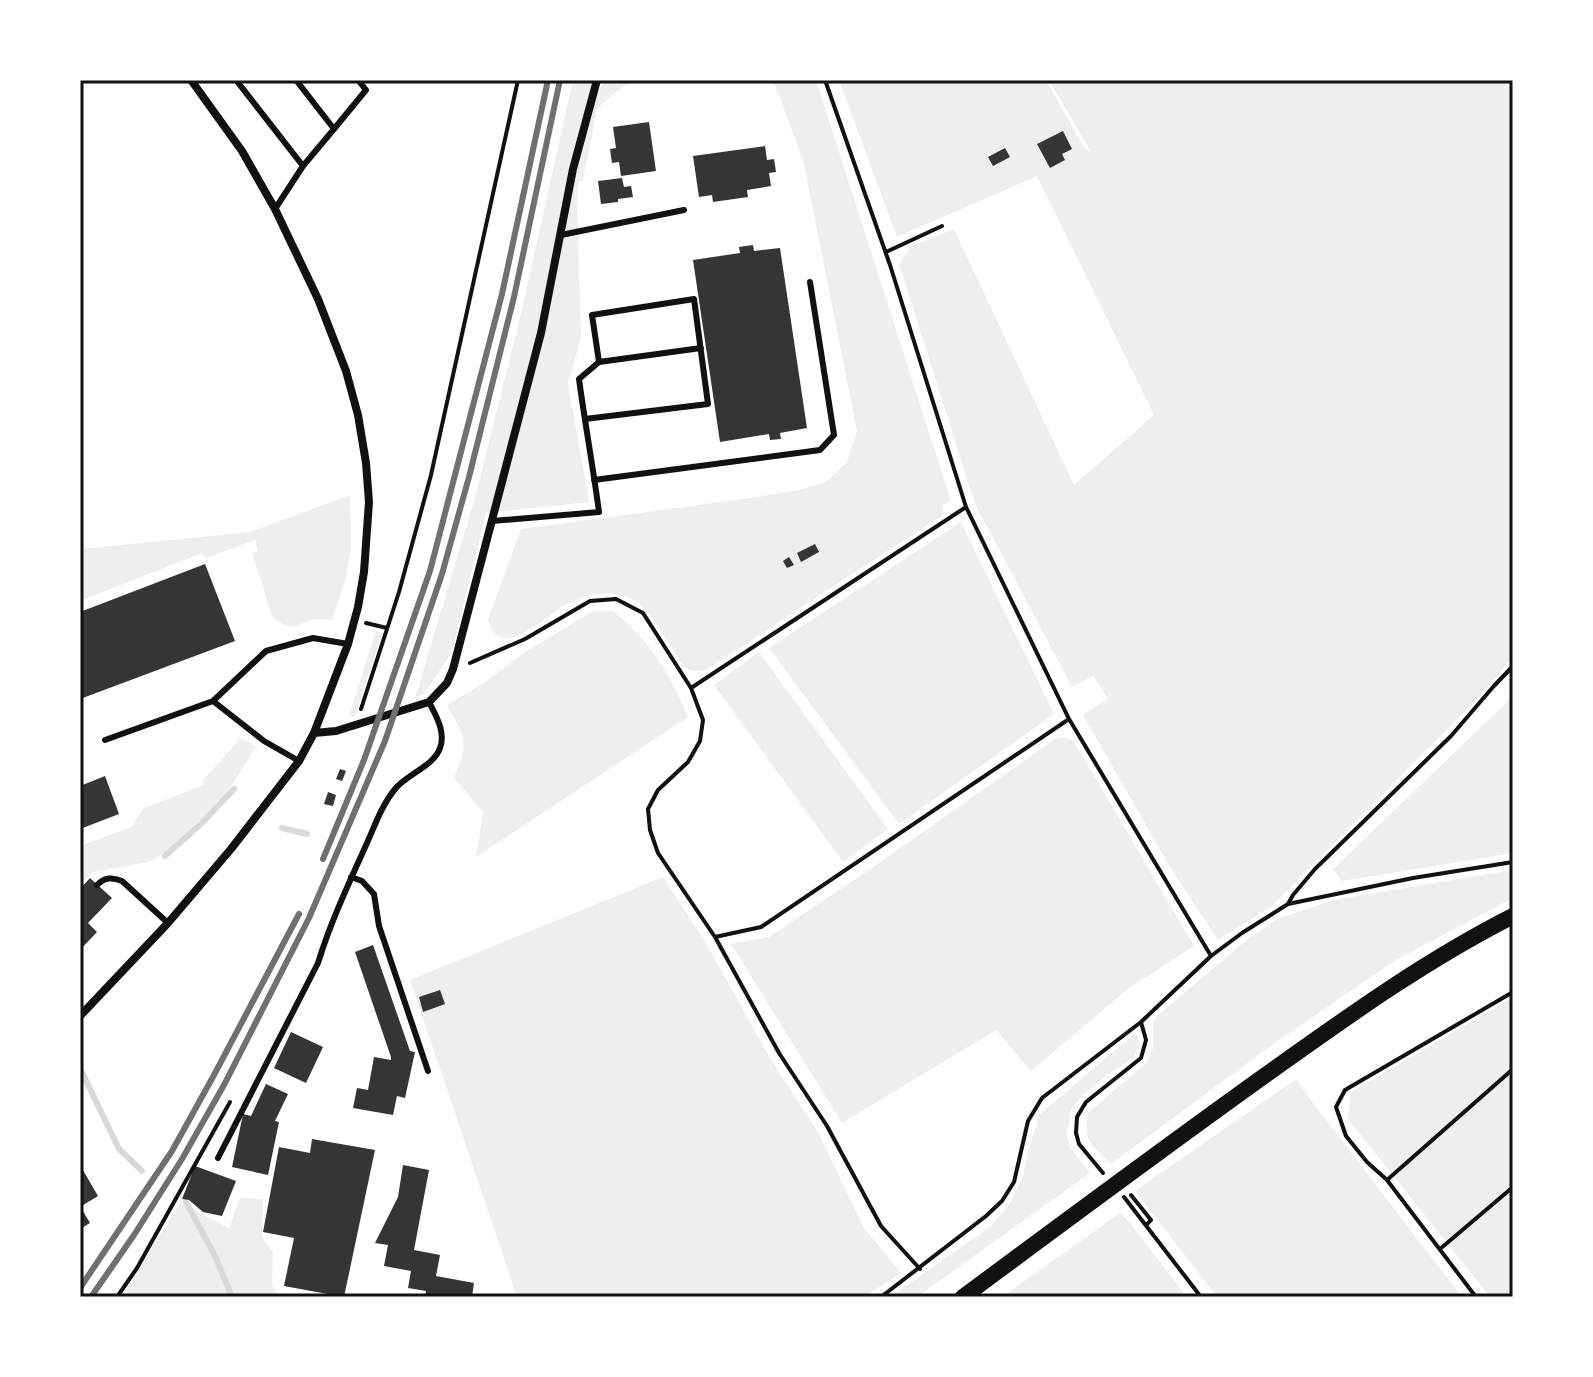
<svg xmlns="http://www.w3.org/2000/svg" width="1593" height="1377" font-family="Helvetica,sans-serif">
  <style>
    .green { fill: #eee }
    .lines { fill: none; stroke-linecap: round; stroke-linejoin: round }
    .stream { stroke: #d9d9d9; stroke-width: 6 }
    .building { fill: #353535 }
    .path { stroke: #111; stroke-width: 4 }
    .service { stroke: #111; stroke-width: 6 }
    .minor { stroke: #111; stroke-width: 8 }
    .secondary { stroke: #111; stroke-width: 16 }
    .rail { stroke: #707070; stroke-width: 6 }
    .neatline { fill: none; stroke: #111; stroke-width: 3 }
  </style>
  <rect width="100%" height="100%" fill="#fff"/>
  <path class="green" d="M573,80H595L593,106L598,92L606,80H636L618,90L597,109L583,181H579L577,198L581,338L568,383L589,502L486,513L452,652L424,694L415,698L477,491L523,305Z
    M773,80H816L951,501L942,506L944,514L706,670L692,671L684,667C672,650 654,614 637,602C617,588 588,593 567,604C547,614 500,665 488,620L521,529L758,497L799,490L826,482L847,462L857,431L803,160Z
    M839,80H1046L1085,149L1091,152L1049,80H1513V655L1488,688L1271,907L1218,940L1171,869L1083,715L1108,699L1093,676L1072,687L975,504L899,264L911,246L954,229L1074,485L1154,415L1037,176L897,237Z
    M350,495L351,546L346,578L332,620L314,619L293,627L282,624L272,616L252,553L258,551L255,540L206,558L202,553L80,601V549L250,532Z
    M961,522L1054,714L899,824L769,648Z
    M593,611H613C650,641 670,673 688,717L476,857L483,812L454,778C469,742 466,738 447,705L482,684L524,653Z
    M376,631L382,633L355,717L349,715Z
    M759,652L888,829L843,862L714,685Z
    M1513,695V853L1342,881L1333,869L1504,705Z
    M1064,738L1073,740L1194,946L1129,988L1031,1071L996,1030L842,1123L731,944L769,937L872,868L1055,739Z
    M240,739L249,742L256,747L225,796L170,849L149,862L93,872L80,885V846L131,827L144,808L204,785V779Z
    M1513,870V898L1394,961L1265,1050L1111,1164C1092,1143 1083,1144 1088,1113L1147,1062L1153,1048V1023L1157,1016L1250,937L1280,918L1333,900Z
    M663,877L706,943L770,1058L819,1134L864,1228L901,1273L864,1297H517L410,980Z
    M1513,997V1297H1490L1348,1119L1351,1092Z
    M1133,1035H1137L1140,1044L1133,1058L1107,1075L1082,1096L1071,1110L1067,1136L1070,1148L1090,1173L917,1297H890L990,1227L1011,1202L1023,1176L1028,1152L1039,1115Z
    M1296,1079L1310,1099L1462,1297H1217L1135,1191Z
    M240,1198L263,1199L262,1237L273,1252L272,1285L280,1297H121L180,1203L229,1228Z
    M1120,1213L1130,1223L1187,1297H1002Z"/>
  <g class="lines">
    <path class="stream" d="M282,828L307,834
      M165,856L202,823L234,789
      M80,1068L119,1149L142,1171
      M186,1202L215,1256L232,1297"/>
  </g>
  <path class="building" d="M649,122L656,171L621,176L619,162L612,163L610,149L616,148L613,127Z
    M1063,131L1072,149L1062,154L1065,160L1050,168L1037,144Z
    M765,146L767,160L774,159L776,172L769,173L771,186L747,190L748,197L713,202L712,195L699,197L693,156Z
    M1005,148L1010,157L993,166L988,157Z
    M622,178L624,187L631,186L633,197L618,199V202L601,204L598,181Z
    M753,245L754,251L780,248L807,428L780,433L781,439L770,440L769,434L720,442L693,260L740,253L739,247Z
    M815,544L819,552L801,562L797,553Z
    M789,557L794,565L787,568L783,561Z
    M205,564L235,641L80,699V612Z
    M340,769L346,771L342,781L336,779Z
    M105,776L119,814L80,829V786Z
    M328,792L336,795L333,806L324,804Z
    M90,878L112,898L88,923L97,932L80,950V889Z
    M373,945L410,1051L415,1052L405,1098L397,1096L393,1115L353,1108L357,1088L368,1090L374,1057L391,1060V1057L355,952Z
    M440,990L445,1004L423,1012L419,997Z
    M291,1032L323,1047L306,1083L274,1068Z
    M266,1084L288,1094L275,1121L279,1122L268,1175L232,1167L243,1114L251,1116Z
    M312,1139L375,1150L344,1297L284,1286L294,1238L263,1232L279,1147L310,1153Z
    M80,1165L98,1196L80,1207Z
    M403,1165L429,1170L414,1250L440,1255L436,1276L474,1283L472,1297H425L426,1291L408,1288L411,1271L384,1266L388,1245L375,1243L398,1197Z
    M195,1166L236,1181L222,1216L203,1212L189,1200L182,1199Z
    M83,1211L90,1223L80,1229V1213Z"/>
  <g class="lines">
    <path class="path" d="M825,80L890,265L966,507L1069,719L1211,956
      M886,252L942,226
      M366,623L387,628
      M470,663L525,639L590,601L616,599L643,613L691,688L703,720L700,741L688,762L658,790L648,809L650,830L658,853L715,937L779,1053L827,1126L881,1226L920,1269
      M691,688L966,507
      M361,709L399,592L431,475L518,80
      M1288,904L1293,895L1315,869L1451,736L1493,687L1513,666
      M715,937L761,927L1069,719
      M1103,1173L1079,1144L1076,1133L1077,1117L1086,1102L1141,1058L1146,1040L1141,1022
      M1387,1180L1513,1069
      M1131,1195L1151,1220L1146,1225
      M1124,1197L1201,1297
      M1440,1249L1513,1187
      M117,1297L137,1268L230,1102
      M881,1297L986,1216L1002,1201L1014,1182L1028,1121L1042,1098L1141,1022L1211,956L1242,933L1288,904L1413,878L1513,862
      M1476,1297L1387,1180L1367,1162L1346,1136L1336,1107L1345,1090L1513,992"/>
    <path class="service" d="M236,80L303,166
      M334,129L366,90L358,80
      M275,209L303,166L334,129L296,80
      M561,235L684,210
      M599,362L701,348
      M594,480L820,450L834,435L810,282
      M492,521L599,512C593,467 585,423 579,379L599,362L592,315L694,299L708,404L585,419
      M213,701L266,651L313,638L348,644
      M105,740L213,701L264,741L299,761
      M351,877L362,881L374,894L379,926L428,1071
      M97,885C105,877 112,877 122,881L168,923
      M218,1158L318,963C331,921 349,883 367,843C375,825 382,805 395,789C407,774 434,766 440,748C446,732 436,716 429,702"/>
    <path class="minor" d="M314,733L336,731L429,702L447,683L453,669L541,333L573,169L597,80
      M80,1016L168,923L231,849L299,761L314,733L348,644L358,607L364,572L369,502L366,463L358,415L346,371L318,299L275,209L242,151L191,80"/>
    <path class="secondary" d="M963,1297C1064,1222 1165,1147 1267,1074C1347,1017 1426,960 1513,916"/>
    <path class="rail" d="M323,859L364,760L430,571L502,294L548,80
      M80,1288L172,1151L214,1075L299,914
      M91,1297L134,1235L182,1159L224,1085L309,918L385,741L442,574L469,477L514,297L560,80"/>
  </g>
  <rect width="1593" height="1377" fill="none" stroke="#ffffff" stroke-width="164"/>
  <rect x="82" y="82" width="1429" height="1213" class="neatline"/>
</svg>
